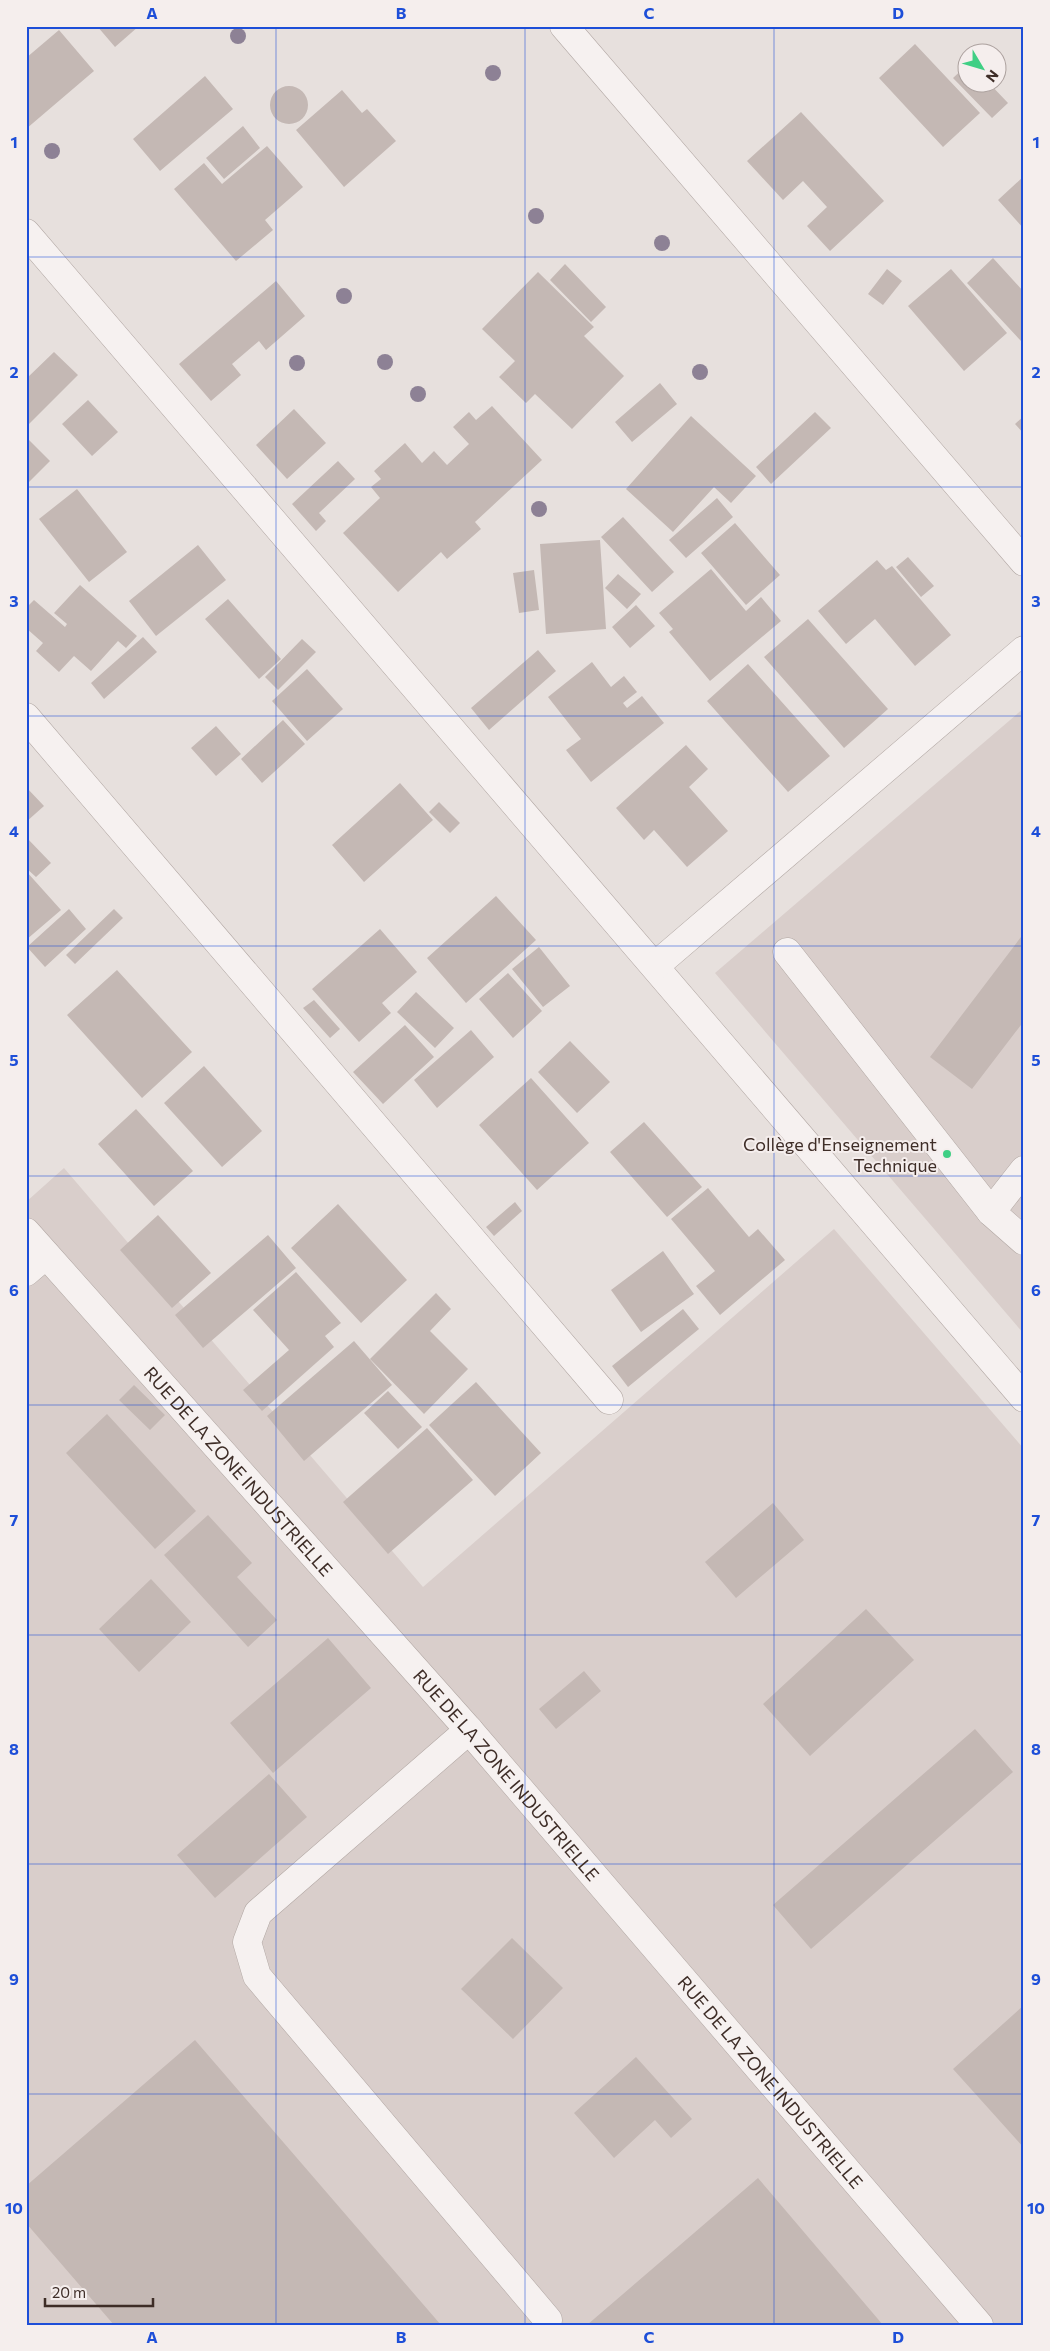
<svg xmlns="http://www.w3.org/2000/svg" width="1050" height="2351" font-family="Commissioner,sans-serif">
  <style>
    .built { fill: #d9cecb }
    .building { fill: #c4b8b4 }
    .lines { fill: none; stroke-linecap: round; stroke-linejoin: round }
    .minor-casing { stroke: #b1a7a3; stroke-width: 29 }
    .minor { stroke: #f6f1f0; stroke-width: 28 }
    .tree { fill: #8d8195 }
    .grid { fill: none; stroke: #1d4ed8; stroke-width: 1; stroke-opacity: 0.55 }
    .poi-dot { fill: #3fcf84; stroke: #f5eeed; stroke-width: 2 }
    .labels { text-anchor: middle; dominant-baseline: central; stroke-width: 4; stroke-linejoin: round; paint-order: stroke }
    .poi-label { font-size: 18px; fill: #3e2d27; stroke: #f5eeed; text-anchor: end }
    .street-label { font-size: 18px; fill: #3e2d27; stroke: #f5eeed }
    .neatline { fill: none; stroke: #1d4ed8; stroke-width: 2 }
    .grid-label { font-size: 16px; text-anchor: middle; font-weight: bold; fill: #1d4ed8 }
  </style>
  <rect width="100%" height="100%" fill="#e7e0dd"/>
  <path class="built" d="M1024,708V1334L715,973Z
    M64,1168L423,1587L834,1229L1024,1449V2325H26V1202Z"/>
  <path class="building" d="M97,26H139L115,47Z
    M59,30L94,71L26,129V58Z
    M915,44L980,113L943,147L879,78Z
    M968,64V82H988L1008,103L992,118L953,78Z
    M205,76L233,109L160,171L133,139Z
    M270 105a19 19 0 1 1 38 0a19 19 0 1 1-38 0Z
    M342,90L362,113L367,109L396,141L344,187L296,130Z
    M801,112L884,201L830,251L807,226L827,207L803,181L783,200L747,161Z
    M243,126L260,148L224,179L206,158Z
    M267,146L303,187L265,220L273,230L236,261L174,189L204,163L222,184Z
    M1024,176V229L998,200Z
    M993,258L1024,292V338L1021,341L967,283Z
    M565,264L606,307L591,322L550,280Z
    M887,269L902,281L883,305L868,294Z
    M951,269L1007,333L964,371L908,306Z
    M538,272L594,327L584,336L624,376L572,429L535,394L526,403L499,377L515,361L482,329Z
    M276,281L305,316L266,350L259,341L232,364L241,375L211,401L179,364Z
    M54,352L78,375L26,427V379Z
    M660,383L677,404L632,442L615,422Z
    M88,400L118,432L92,456L62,424Z
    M492,406L542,460L475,522L481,529L447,559L441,552L398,592L343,533L380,498L371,487L381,479L374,471L405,443L422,463L434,451L447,465L469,444L453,427L469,412L476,420Z
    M294,409L326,443L287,479L256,445Z
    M815,412L831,428L771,484L756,467Z
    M691,416L756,476L731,503L714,487L673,532L626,489Z
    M1024,416V434L1015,424Z
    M26,437L50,461L26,485Z
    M338,461L355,479L319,513L326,521L316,531L292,504Z
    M77,489L127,552L89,582L39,519Z
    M717,498L733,517L686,558L669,540Z
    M623,517L674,572L652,592L601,537Z
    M735,523L780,575L746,605L701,553Z
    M600,540L606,629L546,634L540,544Z
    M198,545L226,580L156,636L129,601Z
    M908,557L934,586L921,597L896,567Z
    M877,560L886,570L892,566L951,635L915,666L875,619L846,644L818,611Z
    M711,569L746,611L761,597L781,621L710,681L669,632L673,629L659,613Z
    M534,570L539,610L519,613L513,573Z
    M618,574L641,594L627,609L605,588Z
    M80,585L137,636L126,648L118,641L91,671L74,656L59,672L36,651L43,643L26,628V608L34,600L65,627L67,624L54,613Z
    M228,599L281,659L259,679L205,619Z
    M636,605L655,626L630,648L612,627Z
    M808,619L888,709L844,748L764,657Z
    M143,637L157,652L104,699L91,683Z
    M302,639L316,652L278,690L265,677Z
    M538,650L556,671L489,730L471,708Z
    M592,662L611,687L624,676L637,692L623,703L627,708L642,696L664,723L591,782L566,750L581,739L548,697Z
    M748,664L830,756L788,792L707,701Z
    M307,669L343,709L307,741L272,701Z
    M283,720L305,744L262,783L241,759Z
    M216,726L241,754L216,776L191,748Z
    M686,745L708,769L689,787L728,831L687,867L654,830L644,840L616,808Z
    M400,783L433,820L364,882L332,845Z
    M26,787L44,806L26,822Z
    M439,802L460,823L450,833L429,812Z
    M26,837L51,863L36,877L26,868Z
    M26,871L61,910L26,940Z
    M496,896L536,940L466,1003L427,958Z
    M69,909L86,929L45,967L27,947Z
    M114,909L123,918L75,964L66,955Z
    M380,929L417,972L382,1003L391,1013L359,1042L312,989Z
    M1024,933V1021L972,1089L930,1057Z
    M539,947L570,986L543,1007L512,969Z
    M117,970L192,1052L142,1098L67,1015Z
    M508,973L542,1011L513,1038L479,999Z
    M416,992L454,1028L435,1048L397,1012Z
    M314,1000L340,1029L330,1038L303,1008Z
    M405,1025L434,1057L383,1104L353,1072Z
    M471,1030L494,1057L437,1108L414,1080Z
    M570,1041L610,1082L577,1113L538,1072Z
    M204,1066L262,1131L222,1167L164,1103Z
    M531,1078L589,1143L537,1190L479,1125Z
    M136,1109L193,1171L154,1206L98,1144Z
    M644,1122L702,1187L667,1217L610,1152Z
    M708,1188L749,1237L758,1229L785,1260L720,1315L696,1286L715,1271L671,1219Z
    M515,1202L522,1211L494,1236L486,1227Z
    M338,1204L407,1280L361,1323L291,1248Z
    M158,1215L211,1273L172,1308L120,1250Z
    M268,1235L296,1268L203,1348L175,1315Z
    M663,1251L694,1294L641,1332L611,1290Z
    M296,1272L341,1323L325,1336L334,1347L262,1411L243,1390L289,1350L253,1310Z
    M436,1293L451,1309L430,1331L468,1369L424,1414L370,1359Z
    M683,1309L699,1329L628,1387L612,1366Z
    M354,1341L392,1385L304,1461L267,1416Z
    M476,1382L541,1453L495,1496L429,1425Z
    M134,1385L165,1415L150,1430L119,1400Z
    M388,1391L422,1427L398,1449L364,1413Z
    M107,1414L196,1511L155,1549L66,1453Z
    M427,1428L473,1480L388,1554L343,1502Z
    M773,1503L804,1540L736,1598L705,1562Z
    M208,1515L252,1563L237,1577L277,1620L248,1647L164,1555Z
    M151,1579L191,1622L139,1672L99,1629Z
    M866,1609L914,1660L810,1756L763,1704Z
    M328,1638L371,1688L273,1773L230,1723Z
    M584,1671L601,1691L556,1729L539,1709Z
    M975,1729L1013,1772L811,1949L773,1905Z
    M269,1774L307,1817L215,1898L177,1855Z
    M512,1938L563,1988L513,2039L461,1989Z
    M1024,2005V2148L953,2069Z
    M195,2040L441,2325H114L26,2223V2186Z
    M636,2057L692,2119L671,2138L655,2120L614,2158L574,2113Z
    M758,2178L883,2325H587Z"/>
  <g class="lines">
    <defs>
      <g id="minor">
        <path d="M564,26L1024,562"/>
        <path d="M26,233L1024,1398"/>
        <path d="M26,717L609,1400"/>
        <path d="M787,952L991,1212L1024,1241"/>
        <path d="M655,966L1024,650"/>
        <path d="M991,1212L1024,1170"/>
        <path id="s1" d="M26,1232L469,1730L979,2325"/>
        <path d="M26,1272L46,1255"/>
        <path d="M469,1730L258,1913L247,1942L257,1976L548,2320"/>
      </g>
    </defs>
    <use href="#minor" class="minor-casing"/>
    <use href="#minor" class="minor"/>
  </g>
  <g class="tree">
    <circle cx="238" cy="36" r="8"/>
    <circle cx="493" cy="73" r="8"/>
    <circle cx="52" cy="151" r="8"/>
    <circle cx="536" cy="216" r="8"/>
    <circle cx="662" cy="243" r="8"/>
    <circle cx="344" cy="296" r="8"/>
    <circle cx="385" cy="362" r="8"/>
    <circle cx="297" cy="363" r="8"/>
    <circle cx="700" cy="372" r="8"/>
    <circle cx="418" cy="394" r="8"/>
    <circle cx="539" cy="509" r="8"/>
  </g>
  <path class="grid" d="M276,26V2325M525,26V2325M774,26V2325M26,257H1024M26,487H1024M26,716H1024M26,946H1024M26,1176H1024M26,1405H1024M26,1635H1024M26,1864H1024M26,2094H1024"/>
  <circle class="poi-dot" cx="947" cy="1154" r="5"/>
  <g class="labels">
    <g class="poi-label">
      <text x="937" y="1144">Collège d'Enseignement<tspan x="937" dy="21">Technique</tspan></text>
    </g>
    <g class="street-label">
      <text stroke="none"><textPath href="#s1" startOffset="320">RUE DE LA ZONE INDUSTRIELLE</textPath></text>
      <text stroke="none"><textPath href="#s1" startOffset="725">RUE DE LA ZONE INDUSTRIELLE</textPath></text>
      <text stroke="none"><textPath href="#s1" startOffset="1130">RUE DE LA ZONE INDUSTRIELLE</textPath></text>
    </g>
  </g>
  <rect width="1050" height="2351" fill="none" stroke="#f5eeed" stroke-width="55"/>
  <g transform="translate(982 68) rotate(128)"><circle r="24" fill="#f5eeed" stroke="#aca19e"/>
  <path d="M0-4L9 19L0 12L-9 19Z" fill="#3fcf84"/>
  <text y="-8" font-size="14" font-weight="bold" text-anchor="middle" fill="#3e2d27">N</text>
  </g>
  <path d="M45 2298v8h108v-8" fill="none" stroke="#3e2d27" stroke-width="2.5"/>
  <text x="52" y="2298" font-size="15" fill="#3e2d27" stroke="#f5eeed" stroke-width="4" paint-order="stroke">20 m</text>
  <rect x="28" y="28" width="994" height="2296" class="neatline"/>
  <g class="grid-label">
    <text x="152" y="19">A</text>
    <text x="401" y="19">B</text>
    <text x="649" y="19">C</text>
    <text x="898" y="19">D</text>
    <text x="14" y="148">1</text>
    <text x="1036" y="148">1</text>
    <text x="14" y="378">2</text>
    <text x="1036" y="378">2</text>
    <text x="14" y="607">3</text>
    <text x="1036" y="607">3</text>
    <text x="14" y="837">4</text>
    <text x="1036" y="837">4</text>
    <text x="14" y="1066">5</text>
    <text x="1036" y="1066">5</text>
    <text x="14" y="1296">6</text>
    <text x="1036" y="1296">6</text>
    <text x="14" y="1526">7</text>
    <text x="1036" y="1526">7</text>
    <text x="14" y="1755">8</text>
    <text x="1036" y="1755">8</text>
    <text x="14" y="1985">9</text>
    <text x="1036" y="1985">9</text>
    <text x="14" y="2214">10</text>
    <text x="1036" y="2214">10</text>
    <text x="152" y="2343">A</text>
    <text x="401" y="2343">B</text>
    <text x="649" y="2343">C</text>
    <text x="898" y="2343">D</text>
  </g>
</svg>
